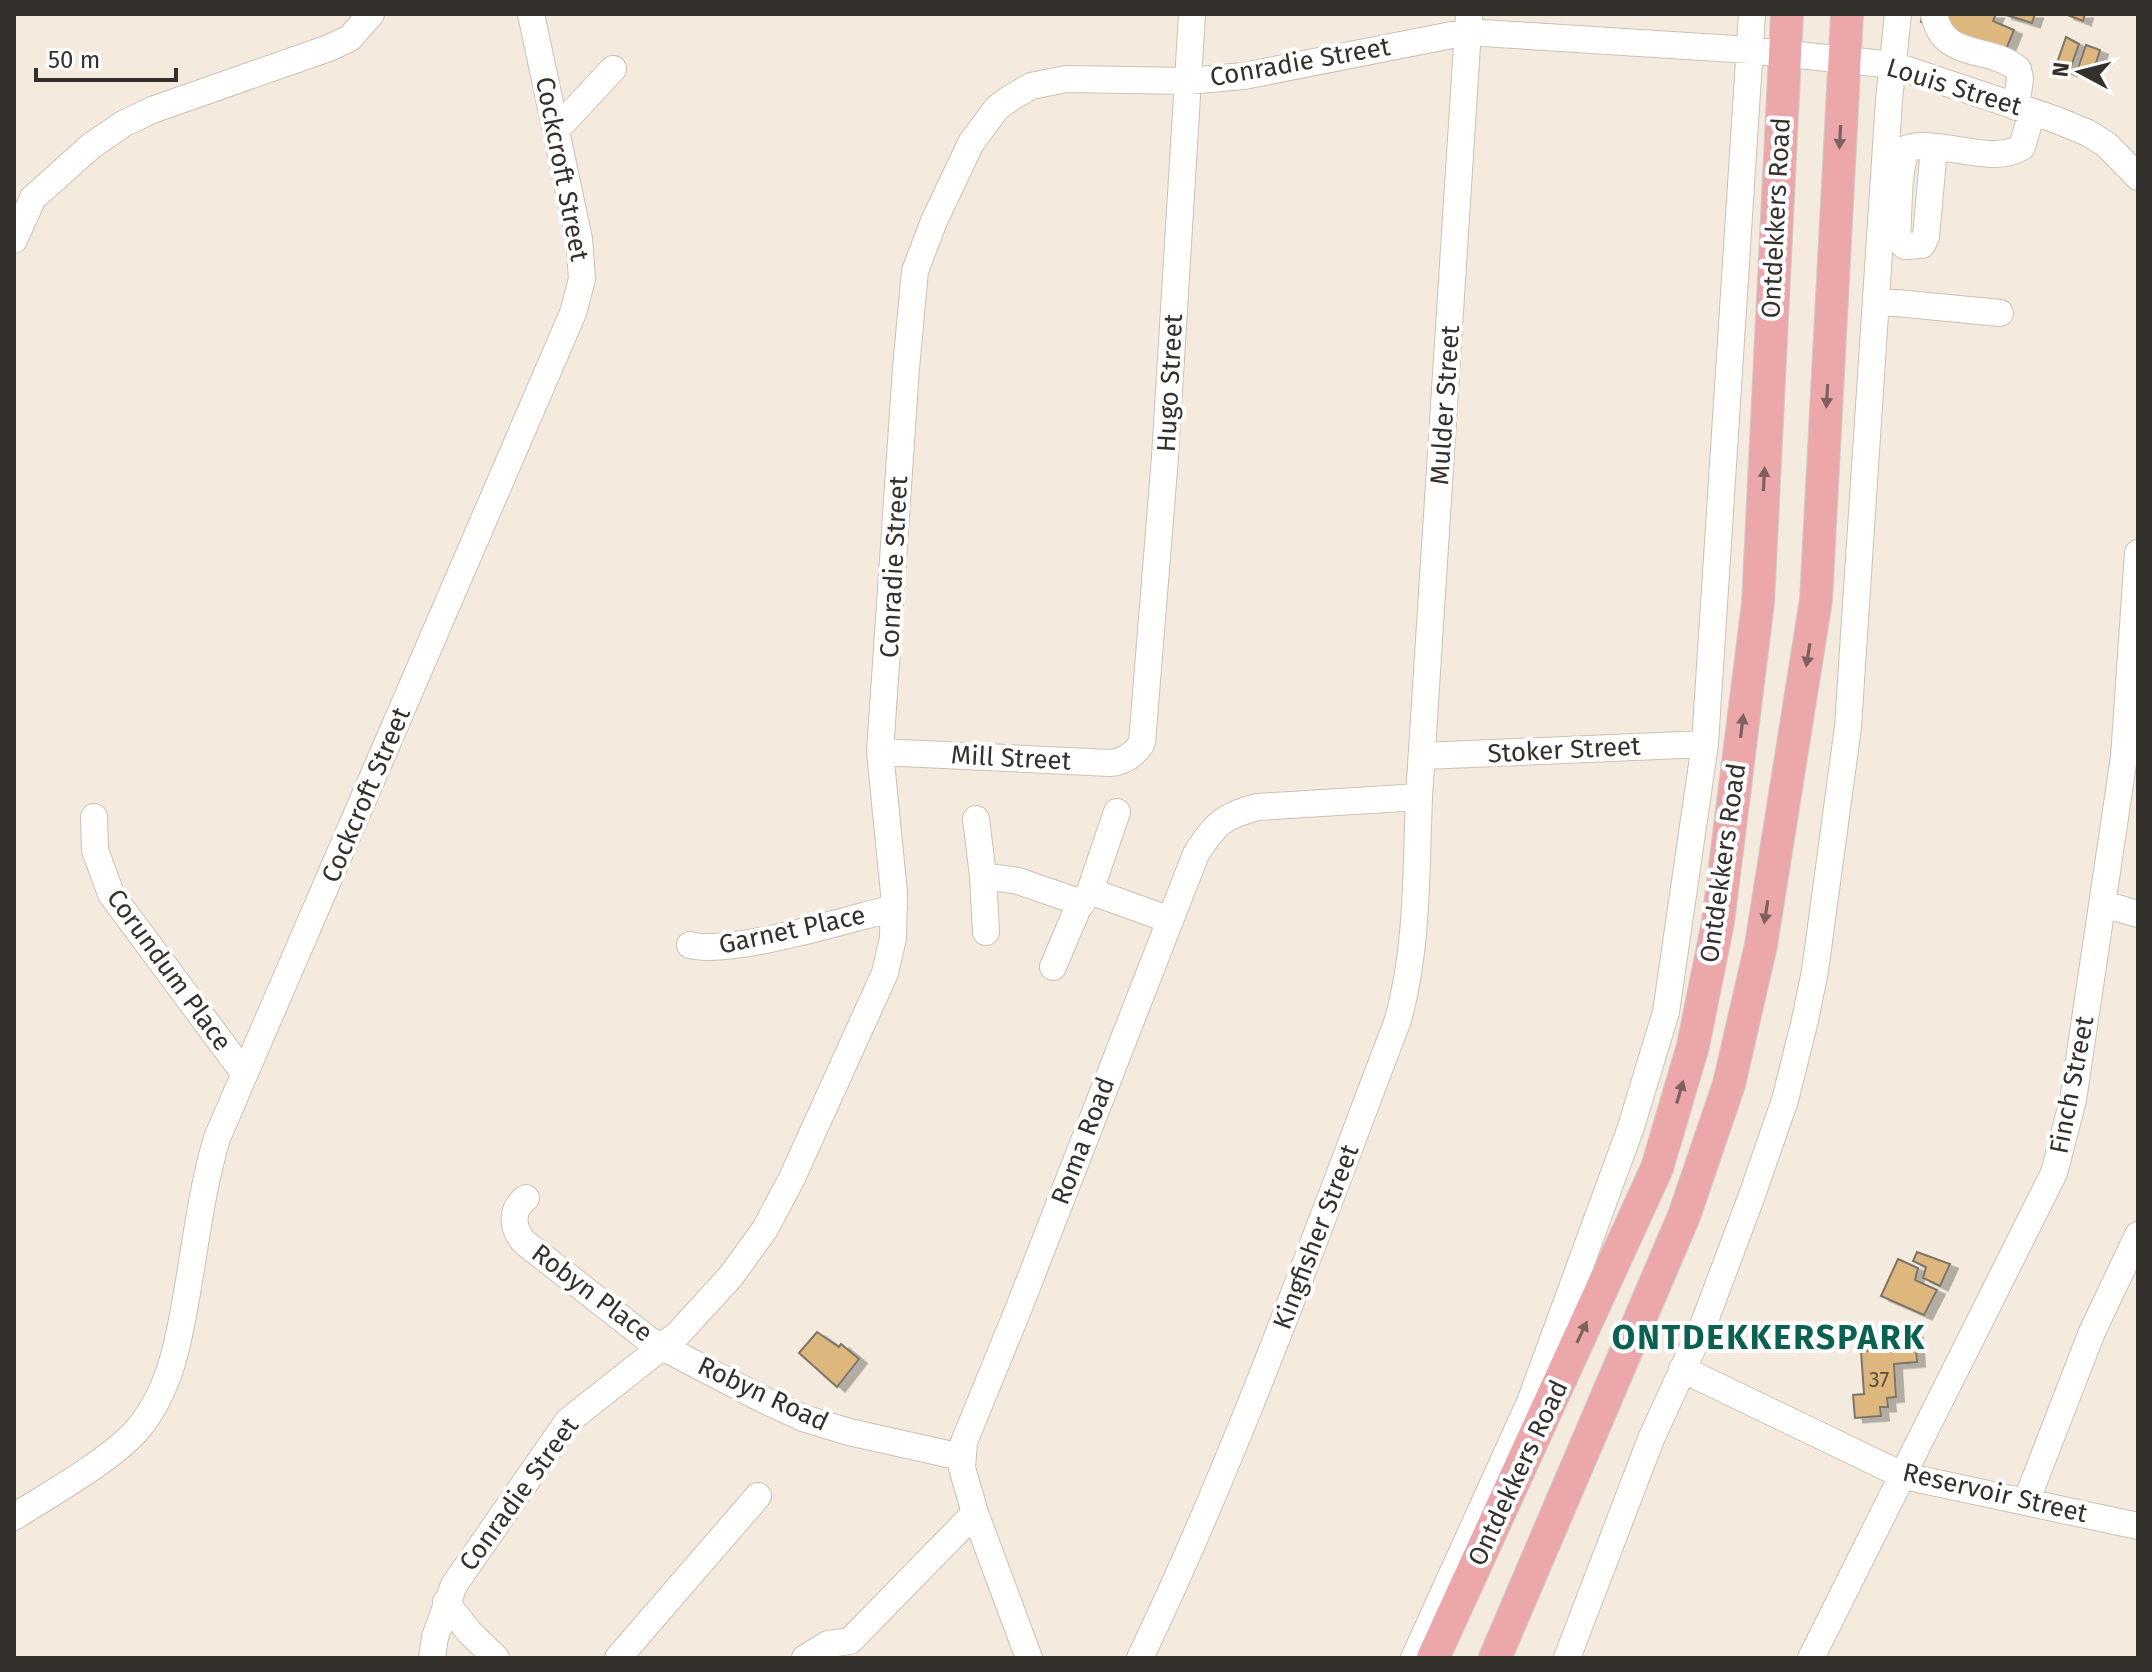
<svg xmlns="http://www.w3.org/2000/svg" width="2152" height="1672" font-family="'Fira Sans',sans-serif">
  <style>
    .building { fill: #deb77f; stroke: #7d7569; stroke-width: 2; filter: url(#shadow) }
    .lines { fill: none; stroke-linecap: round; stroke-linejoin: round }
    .minor-casing { stroke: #cbc1b4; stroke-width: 28 }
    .major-casing { stroke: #cecdcc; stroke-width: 34 }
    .minor { stroke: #fff; stroke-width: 26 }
    .major { stroke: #eca7aa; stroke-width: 32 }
    .oneway { fill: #7e605e }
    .labels { text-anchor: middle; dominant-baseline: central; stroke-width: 8; stroke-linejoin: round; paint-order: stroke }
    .number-label { font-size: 22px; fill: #5e5240 }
    .street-label { font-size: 26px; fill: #34302b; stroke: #fff }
    .district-label { font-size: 34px; font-weight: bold; letter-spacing: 2px; fill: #0b6150; stroke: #fff }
  </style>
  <defs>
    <filter id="shadow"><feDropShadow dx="8" dy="4.5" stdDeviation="0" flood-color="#0004"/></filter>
  </defs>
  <rect width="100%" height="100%" fill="#f4eadd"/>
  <path class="building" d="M1923,14H1996L1993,21L2014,30L2005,52L1936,24L1921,22Z
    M2003,14H2035L2032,23Z
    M2065,14H2085L2083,21Z
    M2066,37L2079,44L2069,72L2056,66Z
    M2086,45L2100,50L2091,79L2076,74Z
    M1917,1252L1950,1264L1940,1286L1923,1278L1926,1267L1913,1261Z
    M1898,1259L1918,1268L1915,1280L1937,1290L1924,1315L1881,1296Z
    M817,1332L839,1347L841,1344L859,1359L837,1387L799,1353Z
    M1915,1333L1917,1362L1894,1364L1896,1397L1887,1398L1888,1407H1880L1881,1416L1855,1418L1853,1395L1864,1394L1861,1351L1876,1350L1875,1336Z"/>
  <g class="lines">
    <defs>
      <path id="minor" d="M1934,14C1943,61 1987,44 2018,69L2020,79L2016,107
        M556,130L613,69
        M1934,148L1926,237L1922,245L1905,246L1897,238C1899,215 1897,166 1908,148C1941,139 1992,166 2022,147L2032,112
        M14,240L33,198L91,146L123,124L152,110L329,48L350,38L371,14
        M1876,301L2000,313
        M880,752L1110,763C1124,762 1134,755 1142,743L1165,457L1192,14
        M1423,756L1705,744
        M1117,812L1090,891L1170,920
        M94,817L95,850L111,894L244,1073
        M976,819L983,876L986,932
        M983,876L1018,881L1082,903
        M2103,904L2138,914
        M690,945C730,956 849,919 894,908
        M1053,967L1077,910L1090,891
        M526,1198C510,1210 512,1228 524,1242L649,1340L764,1400L803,1418L849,1432L961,1457
        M1682,1369L1904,1476L2138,1526
        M2026,1502L2092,1332L2138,1235
        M14,1517C50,1494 111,1460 138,1429C173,1387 180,1333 189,1281C197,1233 203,1185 217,1138L573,313L582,279L579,239L531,14
        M446,1602L469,1632L496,1658
        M432,1658L435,1637L454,1585L568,1421L678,1334L731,1276L765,1229L792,1178L885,973L893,938L894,893L880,752L906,368L915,271L934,221L971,143L997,108L1009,99L1031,86L1066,79L1188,81L1244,76L1467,32L1750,50L1893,65L2054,119L2088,133L2107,145L2138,177
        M618,1658L758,1496
        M805,1658L828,1644L850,1641L975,1513
        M1029,1658L975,1513L962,1468L964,1442L1018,1310L1196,854C1214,825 1224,815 1258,807L1419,797
        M1140,1658C1239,1451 1316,1234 1398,1020C1418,948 1416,871 1419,797L1469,14
        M1414,1658L1530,1402L1631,1127L1666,1012L1705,744L1752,14
        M1567,1658L1651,1439L1704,1323L1751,1198L1785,1100L1805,1020L1815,971L1848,727L1889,100L1898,14
        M1811,1658L2054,1173L2073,1100L2124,757L2138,553"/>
      <path id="major" d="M1433,1658L1657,1168L1693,1046L1718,922L1758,603L1787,14
        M1495,1658L1684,1216L1729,1084L1761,945L1816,600L1847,14"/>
    </defs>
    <use href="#minor" class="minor-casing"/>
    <use href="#major" class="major-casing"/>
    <use href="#minor" class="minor"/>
    <use href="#major" class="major"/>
  </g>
  <defs><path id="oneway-solid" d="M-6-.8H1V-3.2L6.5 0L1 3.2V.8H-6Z" transform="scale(2)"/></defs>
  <g class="oneway">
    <use href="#oneway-solid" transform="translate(1840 137) rotate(93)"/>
    <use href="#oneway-solid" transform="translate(1827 396) rotate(93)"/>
    <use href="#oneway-solid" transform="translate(1764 479) rotate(-87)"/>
    <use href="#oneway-solid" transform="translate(1808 655) rotate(99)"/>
    <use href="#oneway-solid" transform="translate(1742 726) rotate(-83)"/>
    <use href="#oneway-solid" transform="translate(1766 912) rotate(99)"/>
    <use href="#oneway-solid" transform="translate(1680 1092) rotate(-74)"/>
    <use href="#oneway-solid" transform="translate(1582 1332) rotate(-65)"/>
  </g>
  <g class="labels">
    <g class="number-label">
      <text x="1879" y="1379">37</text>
    </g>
    <g class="street-label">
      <text transform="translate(1300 62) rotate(-10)">Conradie Street</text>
      <text transform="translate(1954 87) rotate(17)">Louis Street</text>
      <text transform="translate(562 169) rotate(79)">Cockcroft Street</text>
      <text transform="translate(1776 218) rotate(-87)">Ontdekkers Road</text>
      <text transform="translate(1170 383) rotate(-87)">Hugo Street</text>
      <text transform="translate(1445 405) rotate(-86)">Mulder Street</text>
      <text transform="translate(894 567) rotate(-87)">Conradie Street</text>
      <text transform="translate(1564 750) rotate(-3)">Stoker Street</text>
      <text transform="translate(1011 758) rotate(3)">Mill Street</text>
      <text transform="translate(366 795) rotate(-67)">Cockcroft Street</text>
      <text transform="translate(1723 863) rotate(-82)">Ontdekkers Road</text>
      <text transform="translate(792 930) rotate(-12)">Garnet Place</text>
      <text transform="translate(169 970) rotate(54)">Corundum Place</text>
      <text transform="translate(2072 1085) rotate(-79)">Finch Street</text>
      <text transform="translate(1083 1141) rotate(-69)">Roma Road</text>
      <text transform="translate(1316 1237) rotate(-69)">Kingfisher Street</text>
      <text transform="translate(592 1293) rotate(37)">Robyn Place</text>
      <text transform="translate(763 1394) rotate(25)">Robyn Road</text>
      <text transform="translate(1518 1473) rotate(-65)">Ontdekkers Road</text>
      <text transform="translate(1995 1493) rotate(13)">Reservoir Street</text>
      <text transform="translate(519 1494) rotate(-54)">Conradie Street</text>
    </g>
    <g class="district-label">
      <text x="1769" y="1337">ONTDEKKERSPARK</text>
    </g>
  </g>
  <rect width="2152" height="1672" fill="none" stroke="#34302b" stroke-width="32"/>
  <g transform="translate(2080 72) rotate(277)" stroke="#ffffff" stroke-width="6" paint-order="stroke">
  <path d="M0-6L14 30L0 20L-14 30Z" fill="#34302b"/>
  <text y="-12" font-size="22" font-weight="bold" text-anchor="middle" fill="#34302b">N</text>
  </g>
  <path d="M36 68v12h140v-12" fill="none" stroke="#34302b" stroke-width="4"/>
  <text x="48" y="68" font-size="24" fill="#34302b" stroke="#ffffff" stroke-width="6" paint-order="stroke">50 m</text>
</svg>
